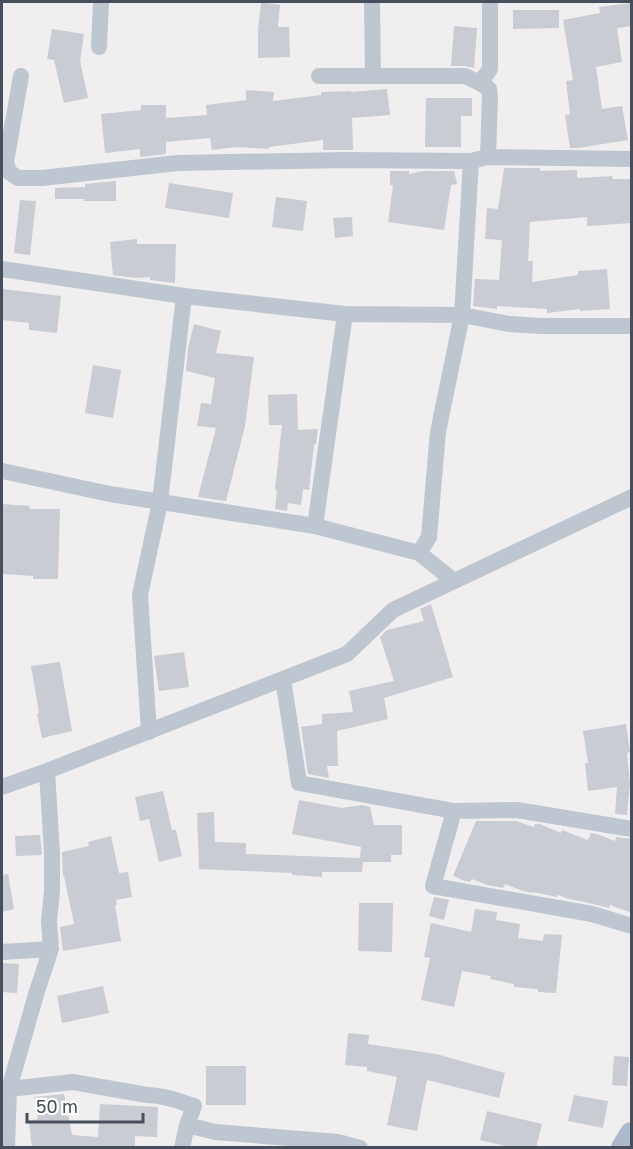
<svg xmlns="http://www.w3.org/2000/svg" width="633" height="1149" font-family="'Golos Text',sans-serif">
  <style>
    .building { fill: #caccd3 }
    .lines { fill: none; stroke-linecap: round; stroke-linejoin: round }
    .minor { stroke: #bec6d0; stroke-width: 16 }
    .primary { stroke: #adbacd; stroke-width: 26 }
  </style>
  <rect width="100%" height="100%" fill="#f0eeee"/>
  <path class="building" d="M261,2L280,5L278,27H289L290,57L258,58V30Z
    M632,3V26L617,28L622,62L596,67L602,109L622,106L628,140L578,148H570L565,115L570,114L566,81L573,80L563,20L600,13L599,7Z
    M513,10H559V28L513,29Z
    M454,26L477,28L474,68L465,66H451Z
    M52,29L84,34L80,61L88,98L64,103L54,60L47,59Z
    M387,89L390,115L352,118L353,150H323V140L269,147V149L237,147L212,150L210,138L166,142V154L140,157V149L105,153L101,114L141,110V105H166V118L207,115L206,105L246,100V90L274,92L273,101L321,95V92L351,91V92Z
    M426,98H472V116H461V147H425Z
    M504,168H540V171L577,170V178L612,176L613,179H632V223L587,226V217L530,222L528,261H533L532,282L578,275V271L607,269L610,309L580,311V309L547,313V309L497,306V309L473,306L475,279L499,280L502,240L485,239L487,208L498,209Z
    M390,171H409V174L422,171H454L457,184L451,185L444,230L388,222L393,185H390Z
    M116,181V201H84V199H55V188L85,187V184Z
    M169,183L233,193L229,218L165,208Z
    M276,197L307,201L303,231L272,227Z
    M20,200L36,201L30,255L14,253Z
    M352,217L353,236L335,238L333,218Z
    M137,239V244H176L175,283L150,280V277L136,278L113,275L110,242Z
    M2,289L61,296L57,333L29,330V323L2,320Z
    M194,324L221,331L216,353L254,357L245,426L226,501L198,497L216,428L197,426L201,403L211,404L215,378L186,371L188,348Z
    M93,365L121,370L113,418L85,413Z
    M297,394L298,430L318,429L316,444H314L309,490L303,489L301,505L288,503L287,511L275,509L277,490H275L282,425H269L268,395Z
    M2,504L30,506L29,509H60L58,579H33V576L2,574Z
    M431,604L453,677L384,698L388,719L337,731L338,766H327L329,778L308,774L301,727L322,724V714L353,712L349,691L394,681L380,637L387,630L424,621L420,609Z
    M184,652L189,687L159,691L154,656Z
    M60,662L72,731L42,738L37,714L39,713L31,666Z
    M626,724L630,752L627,753L630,783L627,815L615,814L617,787L588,791L585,763H588L583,731Z
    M163,791L172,830H176L182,856L159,862L149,819L140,821L135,797Z
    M299,800L342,808L362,805L370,807L374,825H402V855H391V862H363L362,872H322V877L292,875V873L199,869L197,813L214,812L215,842L246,843V854L360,858L361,847L292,834Z
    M476,821H516L534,827L535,824H540L561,833L562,830L588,840L591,833L597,834L615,841L616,837L632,839V913L610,905L609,908L585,902L569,899L558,895L557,897L533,892V893L523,891L505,884L503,888L487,885L472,879L470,882L465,881L453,876Z
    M40,835L42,855L16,856L15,836Z
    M111,836L119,873L128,872L132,897L116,900L117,905H115L121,941L63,951L60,927L74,924L64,876H63L62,852L89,846L88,842Z
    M8,874L14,909L2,912V875Z
    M434,897L449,900L444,920L429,916Z
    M359,903H393L392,952L358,951Z
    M475,909L497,912L496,920L520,924L518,938L543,941L544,934L562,935L556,993L538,992V989L514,987V984L490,979L491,976L462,971L454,1007L421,1000L430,958L424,957L431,923L471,932Z
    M2,963L19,964L17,993L2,992Z
    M103,986L109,1013L62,1023L57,996Z
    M348,1033L369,1035L368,1044L436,1054L505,1073L499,1098L427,1080L417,1131L387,1125L397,1077L367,1071V1067L345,1065Z
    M614,1056L629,1057L627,1086L612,1085Z
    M206,1066H246V1105H206Z
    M64,1094L72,1135L98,1137L100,1104L158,1107L157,1137L135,1136V1148H32L29,1121L38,1119L34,1097Z
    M574,1095L608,1101L603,1128L568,1121Z
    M487,1111L542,1124L536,1148H513L480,1140Z"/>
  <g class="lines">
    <path class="minor" d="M372,2L373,76
      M99,47L101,2
      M21,76L6,162L9,172L18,178H42L178,163L345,160L471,161L488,157L632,159
      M319,76H465L480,83L489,89L490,97L488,157
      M480,83L490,69V2
      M2,269L184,296L345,314L462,315L509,324L541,326H632
      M2,471L110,494L315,526L419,553L454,581
      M315,526L345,314
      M419,553L429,537L438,432L462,315L471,161
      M283,679L299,783L454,811
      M149,732L140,595L160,502L184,296
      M2,787L47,771L347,654L393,610L632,497
      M632,829L517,810L454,811L433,886L592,914L632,926
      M2,952L51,949
      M9,1089L73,1082L147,1095C163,1095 178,1101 194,1106L187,1125L182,1148
      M187,1125L215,1132L338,1142L360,1148
      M7,1148L9,1089L37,991L51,949L49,921L52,891V853L47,771"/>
    <path class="primary" d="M624,1148L632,1135"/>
  </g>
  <rect width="633" height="1149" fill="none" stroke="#464f5b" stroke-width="6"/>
  <path d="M27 1113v9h116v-9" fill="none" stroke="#464f5b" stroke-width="3"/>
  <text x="36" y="1113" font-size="18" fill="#464f5b" stroke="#ffffff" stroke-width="4.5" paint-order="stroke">50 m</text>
</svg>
